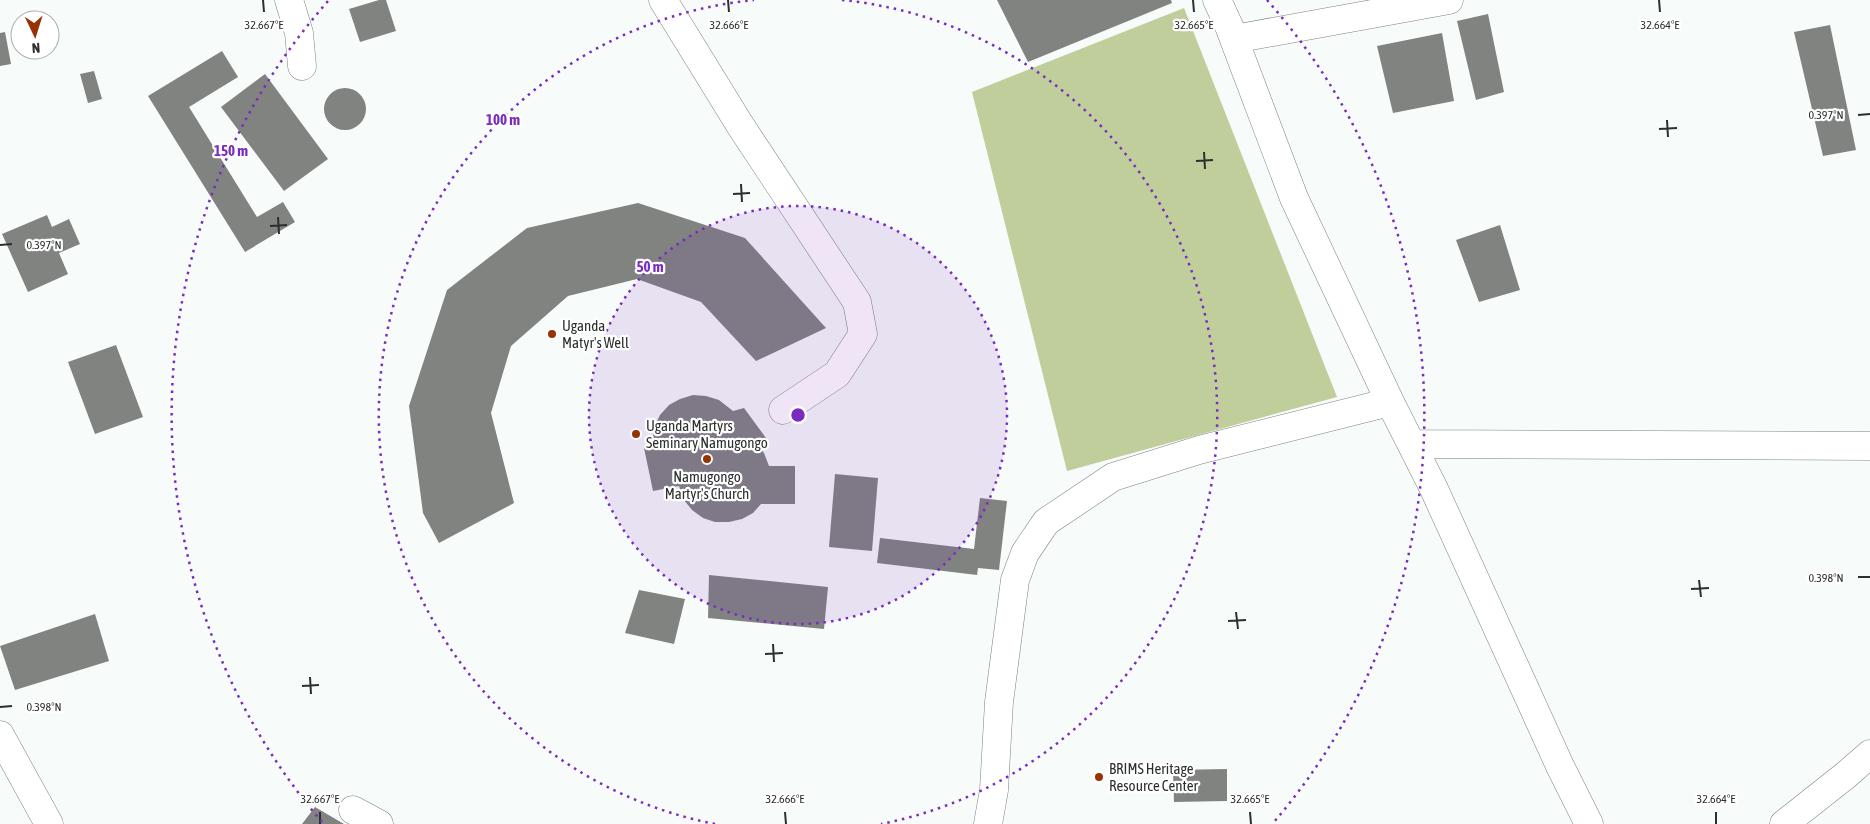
<svg xmlns="http://www.w3.org/2000/svg" width="1870" height="824" font-family="'Asap Condensed',sans-serif">
  <style>
    .green { fill: #c0ce9b }
    .building { fill: #808380 }
    .lines { fill: none; stroke-linecap: round; stroke-linejoin: round }
    .minor-casing { stroke: #7e8281; stroke-width: 29 }
    .minor { stroke: #fff; stroke-width: 28 }
    .ticks { fill: none; stroke: #2d2f2e; stroke-width: 2 }
    .ring { fill: none; stroke: #7b2cbf; stroke-width: 2.5; stroke-dasharray: 2.5 5 }
    .poi-dot { fill: #973205; stroke: #fff; stroke-width: 2 }
    .labels { text-anchor: middle; dominant-baseline: central; stroke-width: 4.5; stroke-linejoin: round; paint-order: stroke }
    .poi-label { font-size: 15px; fill: #2d2f2e; stroke: #fff; text-anchor: start }
    .ticks-label { font-size: 12px; text-anchor: middle; fill: #2d2f2e; stroke: #fff; stroke-width: 4.5; stroke-linejoin: round; paint-order: stroke }
    .centre { fill: #7b2cbf; stroke: #fff; stroke-width: 2.5 }
    .ring-label { font-size: 15px; text-anchor: middle; font-weight: bold; fill: #7b2cbf; stroke: #fff; stroke-width: 4.5; stroke-linejoin: round; paint-order: stroke }
  </style>
  <rect width="100%" height="100%" fill="#f7fbfa"/>
  <path class="green" d="M1184,8L1337,397L1067,471L972,92Z"/>
  <path class="building" d="M379,0H386L396,31L360,42L349,9Z
    M997,0H1171L1172,3L1028,62Z
    M1488,14L1504,92L1476,100L1457,21Z
    M1830,25L1856,150L1823,156L1794,32Z
    M5,32L11,64L0,66V33Z
    M1442,33L1454,101L1393,113L1377,46Z
    M222,51L238,77L189,107L257,217L283,202L295,222L245,252L148,96Z
    M94,71L102,99L88,103L80,74Z
    M265,74L328,159L284,191L221,107Z
    M324 109a21 21 0 1 1 42 0a21 21 0 1 1-42 0Z
    M638,203L745,238L826,328L756,361L701,302L637,279L568,296L511,346L491,413L514,503L439,543L423,513L409,406L447,290L527,228Z
    M47,215L52,227L69,219L80,244L59,253L68,274L28,292L2,234Z
    M1500,225L1520,290L1479,302L1456,240Z
    M116,345L143,417L95,434L68,362Z
    M693,395L706,396L719,400L733,411L744,408L769,442L757,444L764,453L769,466H795V504H761L753,513L742,519L729,522H715L703,518L692,510L684,500L679,486L653,491L644,448L652,446L654,427L660,415L669,405L680,399Z
    M835,474L878,478L872,551L829,547Z
    M980,498L1007,501L999,570L978,568L977,575L877,563L880,538L974,549Z
    M709,575L828,587L824,629L708,618Z
    M639,590L685,599L674,644L625,633Z
    M95,614L109,661L15,690L0,646Z
    M1227,769V801L1174,802L1173,770Z
    M315,807L344,824H302Z"/>
  <g class="lines">
    <defs>
      <path id="minor" d="M289,0L299,33L302,66
        M663,0L740,125L857,302L863,334L837,374L783,410
        M1217,0L1229,26L1294,198L1390,402L1434,489L1560,766L1589,824
        M1234,39L1449,0
        M1412,444L1870,446
        M0,735L49,824
        M353,810L379,824
        M988,824L994,790L999,702L1015,580L1025,553L1046,522L1113,477L1199,450L1390,402
        M1784,824L1846,775L1870,754"/>
    </defs>
    <use href="#minor" class="minor-casing"/>
    <use href="#minor" class="minor"/>
  </g>
  <path class="ticks" d="M263,0L264,12M728,0L729,12M1193,0L1194,12M1659,0L1660,12M1858,115L1870,114M1667,120L1668,137M1659,129L1677,128M1204,152L1205,169M1196,161L1213,160M741,184L742,202M733,194L750,193M278,217L279,234M270,226L287,225M0,245L12,244M1858,577H1870M1699,580L1701,597M1691,589L1709,588M1236,612L1238,629M1228,621L1246,620M773,644L774,662M765,654L783,653M310,677L311,694M302,686L319,685M0,707L12,706M320,812V824M785,812L786,824M1250,812L1251,824M1716,812V824"/>
  <circle cx="798" cy="415" r="209" fill="#7b2cbf" fill-opacity=".12"/>
  <g class="ring">
    <circle cx="798" cy="415" r="209"/>
    <path d="M715 824A417 417 0 0 1 754 0M842 0A417 417 0 0 1 881 824"/>
    <path d="M322 822A626 626 0 0 1 329 0M1267 0A626 626 0 0 1 1274 822"/>
  </g>
  <g class="poi-dot">
    <circle cx="552" cy="334" r="5"/>
    <circle cx="636" cy="434" r="5"/>
    <circle cx="707" cy="459" r="5"/>
    <circle cx="1099" cy="777" r="5"/>
  </g>
  <g class="labels">
    <g class="poi-label">
      <text x="562" y="325">Uganda<tspan x="562" dy="17">Matyr's Well</tspan></text>
      <text x="646" y="425">Uganda Martyrs<tspan x="646" dy="17">Seminary Namugongo</tspan></text>
      <text x="707" y="476" text-anchor="middle">Namugongo<tspan x="707" dy="17">Martyr's Church</tspan></text>
      <text x="1109" y="768">BRIMS Heritage<tspan x="1109" dy="17">Resource Center</tspan></text>
    </g>
  </g>
  <g class="ticks-label">
    <text x="264" y="29">32.667°E</text>
    <text x="729" y="29">32.666°E</text>
    <text x="1194" y="29">32.665°E</text>
    <text x="1660" y="29">32.664°E</text>
    <text x="1826" y="119">0.397°N</text>
    <text x="44" y="249">0.397°N</text>
    <text x="1826" y="582">0.398°N</text>
    <text x="44" y="711">0.398°N</text>
    <text x="320" y="803">32.667°E</text>
    <text x="785" y="803">32.666°E</text>
    <text x="1250" y="803">32.665°E</text>
    <text x="1716" y="803">32.664°E</text>
  </g>
  <circle cx="798" cy="415" r="8" class="centre"/>
  <g class="ring-label">
    <text x="503" y="125">100 m</text>
    <text x="231" y="156">150 m</text>
    <text x="650" y="272">50 m</text>
  </g>
  <g transform="translate(35 35) rotate(176)"><circle r="24" fill="#ffffff" stroke="#abacab"/>
  <path d="M0-4L9 19L0 12L-9 19Z" fill="#973205"/>
  <text y="-8" font-size="14" font-weight="bold" text-anchor="middle" fill="#2d2f2e">N</text>
  </g>
</svg>
